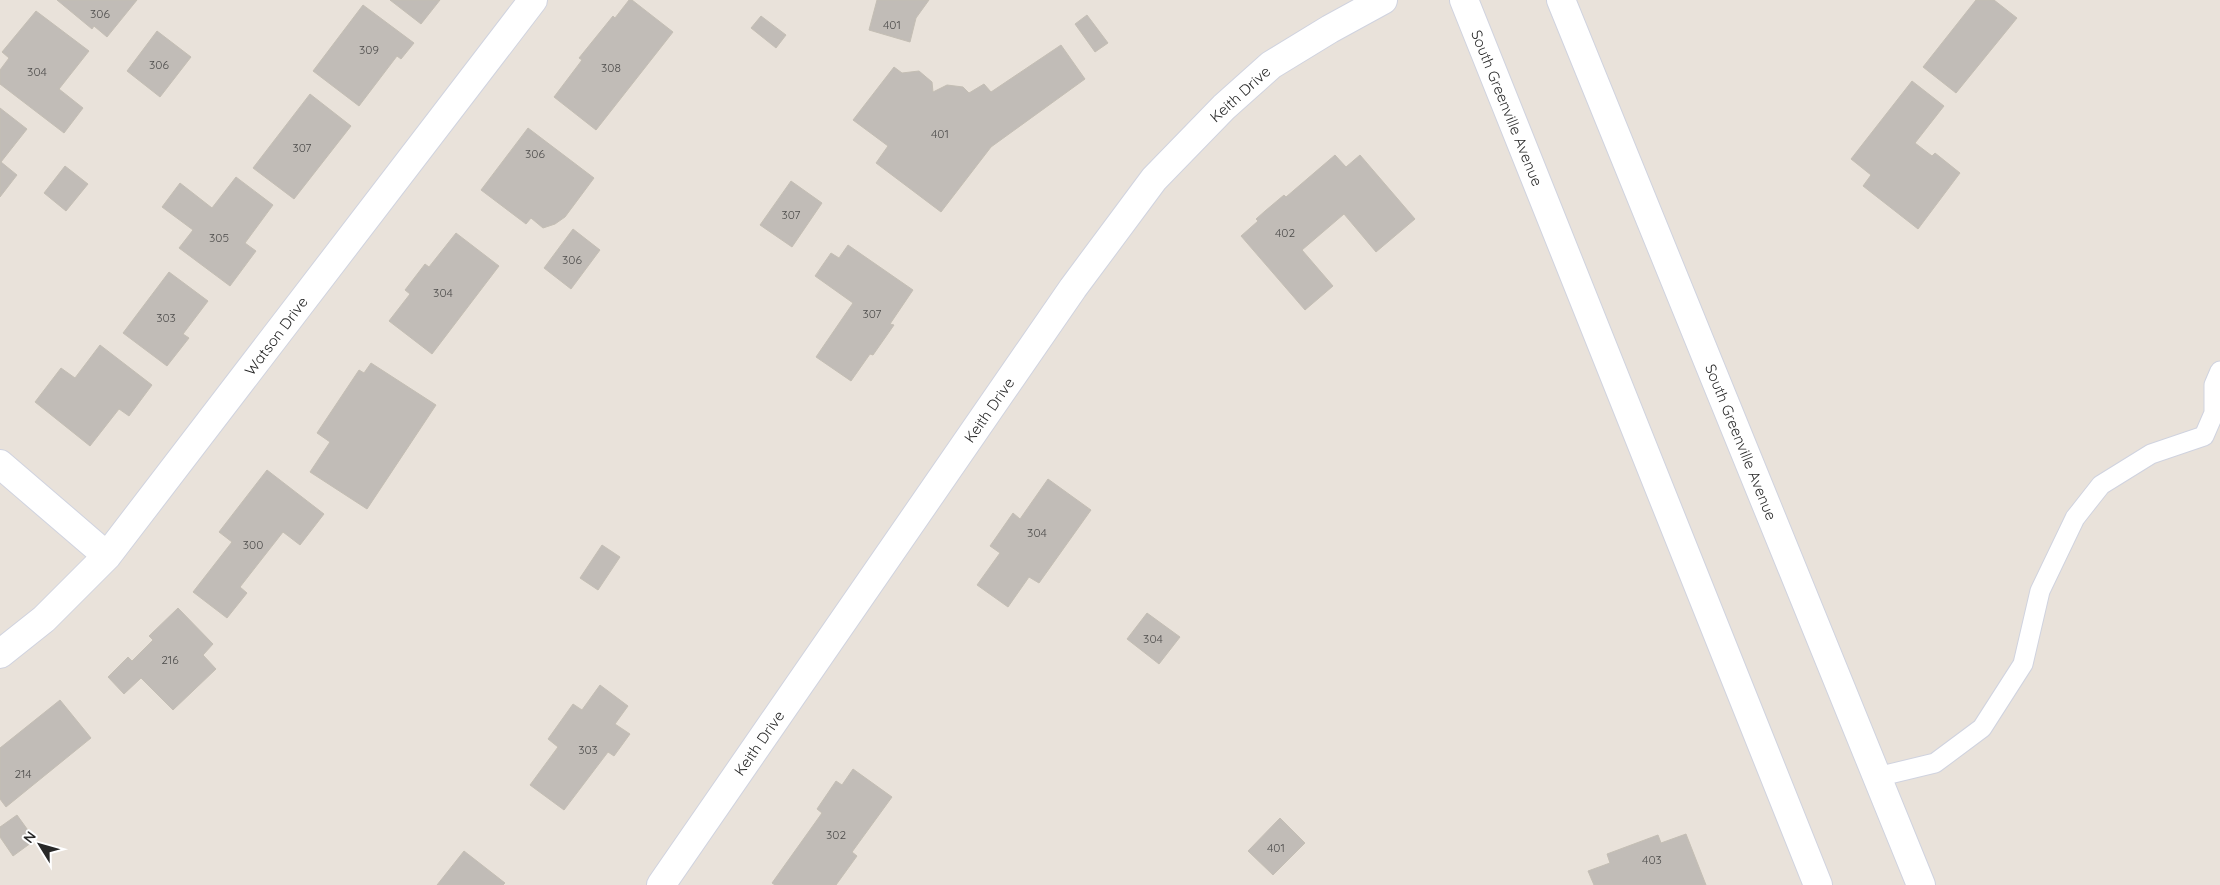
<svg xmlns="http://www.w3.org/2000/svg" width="2220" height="885" font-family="Quicksand,sans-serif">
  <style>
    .building { fill: #c1bcb7; stroke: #c4beb4 }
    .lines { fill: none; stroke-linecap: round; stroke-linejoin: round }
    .lane-casing { stroke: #d0d3df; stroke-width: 21 }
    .street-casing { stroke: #d0d3df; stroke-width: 30 }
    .secondary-casing { stroke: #d0d3df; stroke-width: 30 }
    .lane { stroke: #fff; stroke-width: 19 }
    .street { stroke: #fff; stroke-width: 28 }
    .secondary { stroke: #fff; stroke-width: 28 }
    .labels { text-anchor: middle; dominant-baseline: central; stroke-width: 5; stroke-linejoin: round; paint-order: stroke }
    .number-label { font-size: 12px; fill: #4e4d4c }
    .street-label { font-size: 15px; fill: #282828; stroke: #fff }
  </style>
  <rect width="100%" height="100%" fill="#e9e2da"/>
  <path class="building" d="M57,0H137L107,37L94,26L92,29Z
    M390,0H440L421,24Z
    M629,0H632L673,32L596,130L554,97L582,60L579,58L613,16L615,18Z
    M877,0H929L916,18L910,42L869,30Z
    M1976,0H1994L2017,18L1956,93L1923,67Z
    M363,5L414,43L401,59L397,56L359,106L313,71Z
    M36,11L89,51L59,89L83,108L64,133L0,84V70L9,58L2,52Z
    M1087,15L1108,43L1095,52L1075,24Z
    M761,16L786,35L776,48L751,28Z
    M157,31L191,57L160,97L127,71Z
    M1061,45L1085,79L991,147L941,212L876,163L888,146L853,120L894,67L902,73L919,71L932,82L933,92L947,85L963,87L969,93L984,84L991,92Z
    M1912,81L1944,106L1915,143L1932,156L1935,153L1960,173L1918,229L1863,186L1871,175L1851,159Z
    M310,94L351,126L294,199L253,168Z
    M0,108L27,129L1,162L17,175L0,197Z
    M528,128L594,178L565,217L555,224L543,228L531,218L526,224L481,190Z
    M1335,155L1346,167L1360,155L1415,219L1376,252L1344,214L1302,250L1333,286L1305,310L1241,236L1258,221L1256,219L1265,211L1284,195L1286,197Z
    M65,166L88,184L66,211L44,193Z
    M236,177L273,205L245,243L256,251L230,286L179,248L193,230L162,207L180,183L212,208Z
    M791,181L822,203L792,247L760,225Z
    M573,229L600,250L571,289L544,268Z
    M456,233L499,266L432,354L389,321L410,294L405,290L425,264L429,267Z
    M848,245L913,290L890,324L894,325L873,355L870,354L851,381L816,357L853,303L815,276L831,253L839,258Z
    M169,272L208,301L183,334L189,338L167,366L123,333Z
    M100,345L152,385L129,416L119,409L90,446L35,402L61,368L75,378Z
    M371,363L436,405L367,509L310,472L330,442L317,433L359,370L364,373Z
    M267,470L324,514L300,545L283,532L240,587L247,593L227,618L193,592L232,542L219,532Z
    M1048,479L1091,510L1039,583L1029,577L1008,607L977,585L1000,553L990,546L1013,513L1020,519Z
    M602,545L620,557L598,590L580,578Z
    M178,608L213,644L203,655L216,669L173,710L141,678L124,694L108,677L128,657L132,661L153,640L149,636Z
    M1147,613L1180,637L1159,664L1127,639Z
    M600,685L628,706L615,724L630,734L614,756L608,752L564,810L530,785L558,747L548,739L573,704L582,710Z
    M60,700L91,738L6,807L0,799V748Z
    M853,769L892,797L852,852L857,856L836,885H775L772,883L822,813L817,809L836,781L842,785Z
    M17,815L35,840L13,856L0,837V827Z
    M1280,818L1305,843L1273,875L1248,851Z
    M1686,834L1706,885H1594L1588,871L1610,863L1607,854L1658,835L1661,843Z
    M464,851L505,883L503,885H437Z"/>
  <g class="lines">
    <defs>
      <path id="lane" d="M1877,777L1935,763L1982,728L2023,664L2040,591L2075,518L2101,485L2151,454L2204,436L2214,413V385L2220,371"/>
      <path id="street" d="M0,464L107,556
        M0,654L44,619L107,556L533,0
        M661,885L1073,288L1154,179L1224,107L1271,65L1330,29L1383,0"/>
      <path id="secondary" d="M1464,0L1818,885
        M1561,0L1921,885"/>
    </defs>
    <use href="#lane" class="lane-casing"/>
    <use href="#street" class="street-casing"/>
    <use href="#secondary" class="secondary-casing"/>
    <use href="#lane" class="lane"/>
    <use href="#street" class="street"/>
    <use href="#secondary" class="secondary"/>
  </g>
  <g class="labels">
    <g class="number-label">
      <text x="100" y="13">306</text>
      <text x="892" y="24">401</text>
      <text x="369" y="49">309</text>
      <text x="159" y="64">306</text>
      <text x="611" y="67">308</text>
      <text x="37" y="71">304</text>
      <text x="940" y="133">401</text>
      <text x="302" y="147">307</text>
      <text x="535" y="153">306</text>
      <text x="791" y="214">307</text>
      <text x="1285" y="232">402</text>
      <text x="219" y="237">305</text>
      <text x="572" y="259">306</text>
      <text x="443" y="292">304</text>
      <text x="872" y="313">307</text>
      <text x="166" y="317">303</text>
      <text x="1037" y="532">304</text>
      <text x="253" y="544">300</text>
      <text x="1153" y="638">304</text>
      <text x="170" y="659">216</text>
      <text x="588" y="749">303</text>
      <text x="23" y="773">214</text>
      <text x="836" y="834">302</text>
      <text x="1276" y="847">401</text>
      <text x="1652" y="859">403</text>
    </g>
    <g class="street-label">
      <text transform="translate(1240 94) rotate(-42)">Keith Drive</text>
      <text transform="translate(1507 108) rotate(68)">South Greenville Avenue</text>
      <text transform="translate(276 336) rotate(-53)">Watson Drive</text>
      <text transform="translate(989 410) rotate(-55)">Keith Drive</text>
      <text transform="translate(1741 442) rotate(68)">South Greenville Avenue</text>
      <text transform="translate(759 743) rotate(-55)">Keith Drive</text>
    </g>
  </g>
  <g transform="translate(40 845) rotate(307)" stroke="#ffffff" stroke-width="4" paint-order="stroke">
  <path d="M0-4L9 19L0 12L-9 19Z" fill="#282828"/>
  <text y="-8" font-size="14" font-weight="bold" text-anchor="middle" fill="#282828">N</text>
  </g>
</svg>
